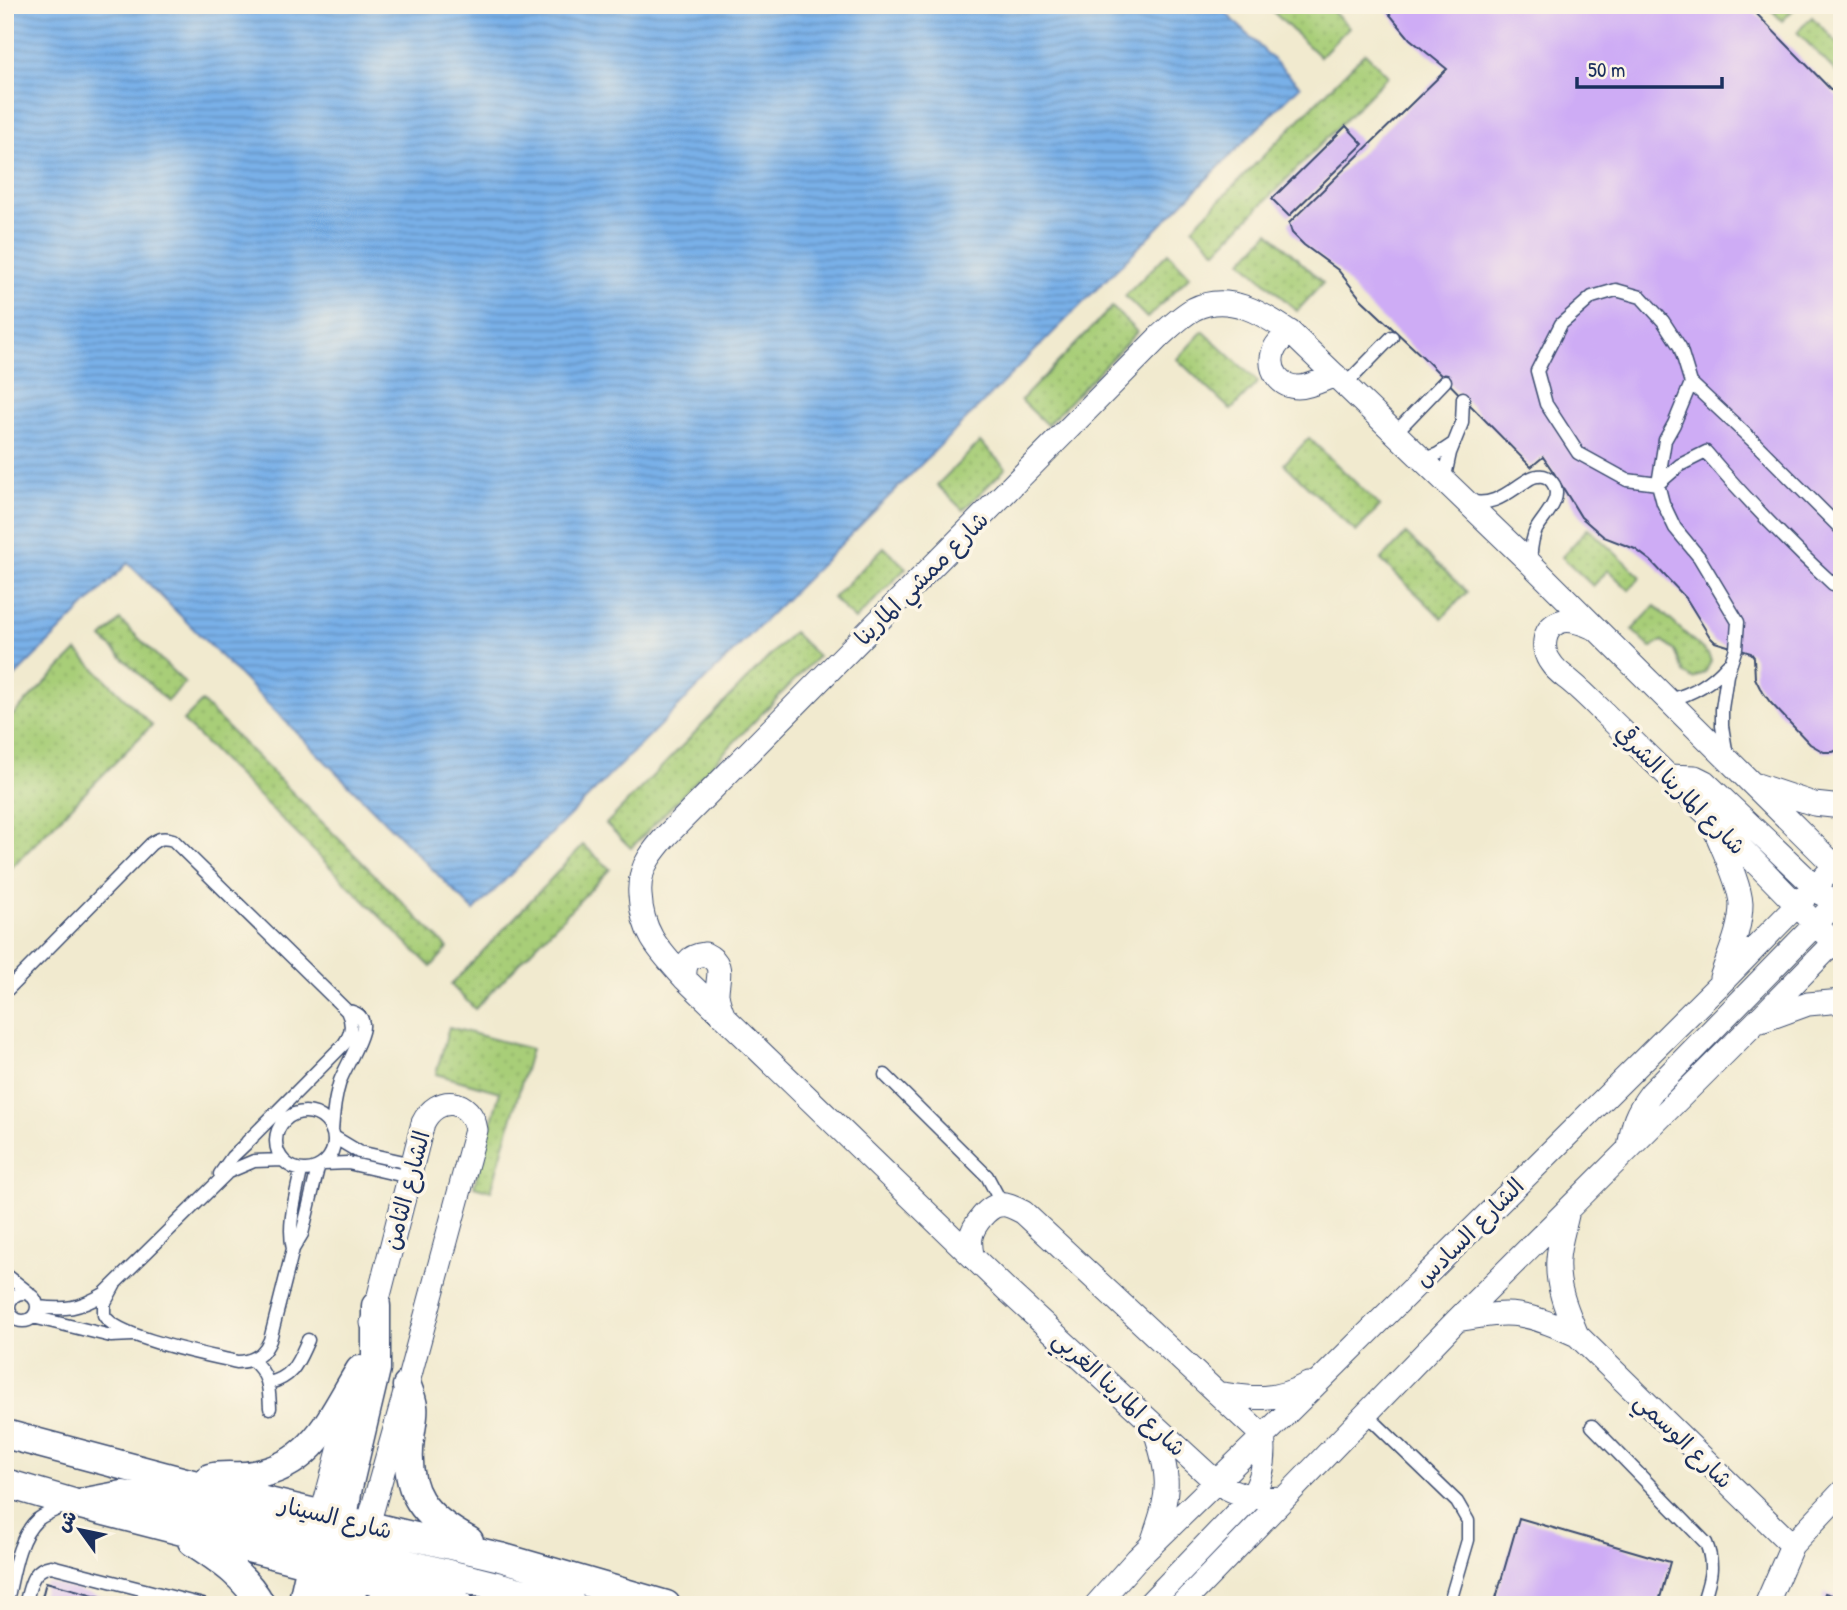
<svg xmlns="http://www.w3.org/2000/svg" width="1847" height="1610" font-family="'Patrick Hand','Playpen Sans Arabic',sans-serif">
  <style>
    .garden { fill: url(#garden-dots); stroke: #627e6b; stroke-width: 2 }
    .water { fill: url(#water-rules); stroke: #4a70a3; stroke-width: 2 }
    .building { fill: #ceacf5 }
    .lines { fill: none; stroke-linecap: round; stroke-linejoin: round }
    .service-casing { stroke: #3b4b6f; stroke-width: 15 }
    .minor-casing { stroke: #3b4b6f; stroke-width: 25 }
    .tertiary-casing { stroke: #3b4b6f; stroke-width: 31 }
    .service { stroke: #fff; stroke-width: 12 }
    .minor { stroke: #fff; stroke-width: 23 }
    .tertiary { stroke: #fff; stroke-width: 28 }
    .labels { text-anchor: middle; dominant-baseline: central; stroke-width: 7; stroke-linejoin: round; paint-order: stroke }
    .street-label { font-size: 23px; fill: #1b2f5e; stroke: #fcf5e5 }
  </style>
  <defs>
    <pattern id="garden-dots" width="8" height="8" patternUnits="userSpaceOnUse" patternTransform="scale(1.75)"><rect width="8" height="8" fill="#a8ce78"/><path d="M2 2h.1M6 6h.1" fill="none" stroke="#90b16a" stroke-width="1.8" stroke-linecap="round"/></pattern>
    <pattern id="water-rules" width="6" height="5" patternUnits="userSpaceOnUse" patternTransform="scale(1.75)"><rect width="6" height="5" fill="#79b0e8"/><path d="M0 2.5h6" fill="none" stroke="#6290bf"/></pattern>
  </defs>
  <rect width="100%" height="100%" fill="#fcf5e5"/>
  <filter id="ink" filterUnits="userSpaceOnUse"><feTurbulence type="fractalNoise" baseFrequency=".0143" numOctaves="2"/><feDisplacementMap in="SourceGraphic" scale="14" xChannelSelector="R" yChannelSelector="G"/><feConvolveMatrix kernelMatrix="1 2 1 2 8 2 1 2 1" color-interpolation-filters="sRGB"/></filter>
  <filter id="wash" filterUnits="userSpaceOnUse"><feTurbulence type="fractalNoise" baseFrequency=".00686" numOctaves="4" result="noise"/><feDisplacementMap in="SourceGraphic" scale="28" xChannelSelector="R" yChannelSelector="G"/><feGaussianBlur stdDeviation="1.57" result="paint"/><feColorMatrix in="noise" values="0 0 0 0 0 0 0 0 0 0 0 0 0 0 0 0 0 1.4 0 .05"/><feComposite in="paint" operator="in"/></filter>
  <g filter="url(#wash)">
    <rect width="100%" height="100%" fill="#f1eacf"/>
    <path class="garden" d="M1266,5H1326L1349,27L1320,57Z
      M1767,5H1798L1782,21Z
      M1812,17L1842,48V78L1797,32Z
      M1365,53L1388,76L1216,251L1192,228Z
      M1269,232L1323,283L1297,311L1242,261Z
      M1168,253L1190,276L1147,318L1125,296Z
      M1112,307L1137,332L1047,425L1021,400Z
      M1203,331L1258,382L1231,410L1177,359Z
      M1309,438L1380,506L1356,532L1284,464Z
      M980,442L1006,468L963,510L937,485Z
      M1588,528L1641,577L1629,590L1608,570L1593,586L1562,557Z
      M1406,534L1467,592L1442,618L1381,560Z
      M884,547L906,568L855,620L833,598Z
      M1655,606L1708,654L1711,661L1706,671L1694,679L1685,674L1675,651L1663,641L1651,648L1632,630Z
      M120,620L185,683L167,701L102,638Z
      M793,632L818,656L631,848L606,824Z
      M77,651L152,725L5,874V723Z
      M202,702L448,948L431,967L183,721Z
      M583,845L610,869L475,1009L451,985Z
      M449,1027L531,1049L491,1191L474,1186L500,1092L436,1074Z"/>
    <path class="water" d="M5,5H1218L1300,86L474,911L128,563L5,686Z"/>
    <g id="blocks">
      <path class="building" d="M1382,5H1748L1842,101V748L1833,752H1824L1810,744L1770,702L1760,688L1755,678L1754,657L1751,653L1715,642L1710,637L1686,598L1651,561L1635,549L1604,537L1581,517L1554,473L1543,457L1531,467L1424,358L1361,299L1338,270L1304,245L1292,233L1289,223L1447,69L1410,39Z
        M1346,126L1363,144L1289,216L1272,199Z
        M1519,1518L1670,1562L1658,1605H1494Z
        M46,1582L127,1604V1605H40Z
        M1825,1593L1842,1598V1605H1821Z"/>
    </g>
  </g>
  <g filter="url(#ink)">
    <use href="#blocks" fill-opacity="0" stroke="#3b4b6f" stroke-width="2"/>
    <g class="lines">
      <defs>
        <path id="service" d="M1691,383L1674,424L1665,440L1658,484L1663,503L1675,528L1699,557L1738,622L1736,648L1727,675L1722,709V726L1727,756
          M1345,385L1392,337
          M1395,433L1445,381
          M1422,460L1438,454L1453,444
          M1444,481L1450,453L1462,423L1463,398
          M1469,501C1491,507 1505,495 1523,483C1528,480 1532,476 1538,476C1544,475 1548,477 1552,482C1565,498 1543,517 1536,530C1531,540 1531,552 1530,562
          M1842,530L1753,441L1691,383L1680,347L1663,321L1641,297L1616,290L1592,297L1561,324L1537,371L1546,404L1578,453L1627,480L1658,484L1680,465L1706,452C1746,499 1788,543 1833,584L1842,581
          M1669,700C1692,694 1711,684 1727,665
          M5,992L151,844C159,838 164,837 173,840L347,1011C353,1023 352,1033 344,1044L247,1142
          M885,1075L987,1176L1002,1204
          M276 1141a29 29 0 1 1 58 0a29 29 0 1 1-58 0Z
          M332,1131C333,1113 335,1097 340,1081C345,1068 365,1034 363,1024C362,1015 355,1012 347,1011
          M334,1137L359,1152L413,1164
          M324,1164L348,1163L409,1177
          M220,1174L232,1157L252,1138
          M293,1249C287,1224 296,1196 301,1171
          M5,1274L29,1293
          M115,1284L104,1304V1315C116,1338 209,1355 237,1362C253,1362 264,1355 270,1340L293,1249L302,1234L318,1168
          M9 1307a14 14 0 1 1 28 0a14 14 0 1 1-28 0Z
          M38,1307C66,1310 78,1309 104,1294L228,1172L254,1161L282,1160
          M33,1317L111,1336L133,1335
          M252,1360C269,1375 269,1386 270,1408
          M269,1383C294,1377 298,1361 308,1340
          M1366,1414L1457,1502L1468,1521V1540L1449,1605
          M1592,1426L1706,1543C1716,1567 1709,1582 1702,1605
          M6,1605C13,1578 16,1540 37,1520C46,1513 57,1509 68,1505
          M25,1605C30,1587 31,1569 51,1566L203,1605"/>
        <path id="minor" d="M1290,332C1283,338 1275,344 1273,353C1268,371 1281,387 1298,387C1310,387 1324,379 1335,375
          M1594,628C1584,624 1573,619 1563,621C1543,625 1540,649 1551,663C1556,671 1564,676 1570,681C1581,690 1591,700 1601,710C1648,756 1695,802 1741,848C1775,882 1808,917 1842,951
          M1668,776L1695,777L1705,782L1826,897
          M1757,785L1814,804L1842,807
          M1714,827C1722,848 1740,883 1741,904C1741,929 1729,954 1721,978
          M685,979C684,963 688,956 705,954C726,964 717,977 717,994C718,1002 721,1010 724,1017
          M1761,1021L1808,1004L1842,1001
          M1629,1148C1633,1123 1635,1114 1651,1093L1842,897
          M1568,1210C1565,1226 1559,1243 1558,1259C1556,1287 1567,1311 1577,1335
          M972,1255C971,1249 970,1243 971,1237C973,1226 988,1205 1001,1205C1008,1204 1016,1209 1023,1212L1263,1436
          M1457,1320C1477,1317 1499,1312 1519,1315C1539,1318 1558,1327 1577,1335L1792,1545
          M1217,1393C1254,1399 1274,1402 1308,1384
          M1284,1498C1259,1500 1238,1496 1216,1482L1008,1291L685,979C660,951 642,934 640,895C639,882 642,869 649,858C654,850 660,843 666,836L1159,337C1170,327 1181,316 1194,309C1228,292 1262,313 1290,332L1530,563L1842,873
          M322,1514L355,1391
          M368,1525L407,1386L476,1130C471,1098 437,1094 423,1123L372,1323
          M1152,1543C1159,1522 1168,1500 1166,1478C1165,1459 1158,1441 1153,1424
          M1096,1605L1137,1559L1281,1419L1717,987L1842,859
          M1148,1605L1251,1498C1263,1478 1266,1459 1263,1436
          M1181,1605L1457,1320L1755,1023L1842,934
          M1766,1605L1792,1545L1842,1492"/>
        <path id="tertiary" d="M407,1386C417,1412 413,1412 410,1438C403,1493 424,1517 469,1541
          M5,1434L189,1483L500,1557L666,1605
          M210,1478C224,1474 239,1478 253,1475C314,1465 331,1417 360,1370
          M5,1483L73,1503L311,1564L460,1605
          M86,1502L123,1495L178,1506L279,1532L328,1540L353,1535L368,1525
          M340,1537L348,1487L376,1369V1306
          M192,1541C219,1559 245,1575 261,1605
          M327,1556L348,1551L361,1552L572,1605
          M302,1605L315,1547
          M325,1605L333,1571V1553
          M349,1605L359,1561"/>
      </defs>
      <use href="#service" class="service-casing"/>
      <use href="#minor" class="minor-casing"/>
      <use href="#tertiary" class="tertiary-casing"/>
      <use href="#service" class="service"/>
      <use href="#minor" class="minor"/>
      <use href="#tertiary" class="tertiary"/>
    </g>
  </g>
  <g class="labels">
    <g class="street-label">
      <text transform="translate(921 578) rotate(-45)">شارع ممشي المارينا</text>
      <text transform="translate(1681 789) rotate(45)">شارع المارينا الشرقي</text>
      <text transform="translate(406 1190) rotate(-75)">الشارع الثامن</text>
      <text transform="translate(1469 1232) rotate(-45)">الشارع السادس</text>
      <text transform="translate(1120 1393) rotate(43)">شارع المارينا الغربي</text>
      <text transform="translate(1684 1440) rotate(44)">شارع الوسمي</text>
      <text transform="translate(336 1517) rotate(14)">شارع السينار</text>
    </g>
  </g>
  <rect width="1847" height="1610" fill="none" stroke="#fcf5e5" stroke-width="28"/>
  <g transform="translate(80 1530) rotate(303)" stroke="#fcf5e5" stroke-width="5" paint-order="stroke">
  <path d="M0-5L12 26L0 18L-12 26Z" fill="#1b2f5e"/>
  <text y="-10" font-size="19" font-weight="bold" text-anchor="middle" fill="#1b2f5e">ش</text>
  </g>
  <path d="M1577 77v10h145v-10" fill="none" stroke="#1b2f5e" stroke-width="3.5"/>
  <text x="1588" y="77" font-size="21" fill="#1b2f5e" stroke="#fcf5e5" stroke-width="5" paint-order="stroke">50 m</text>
</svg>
